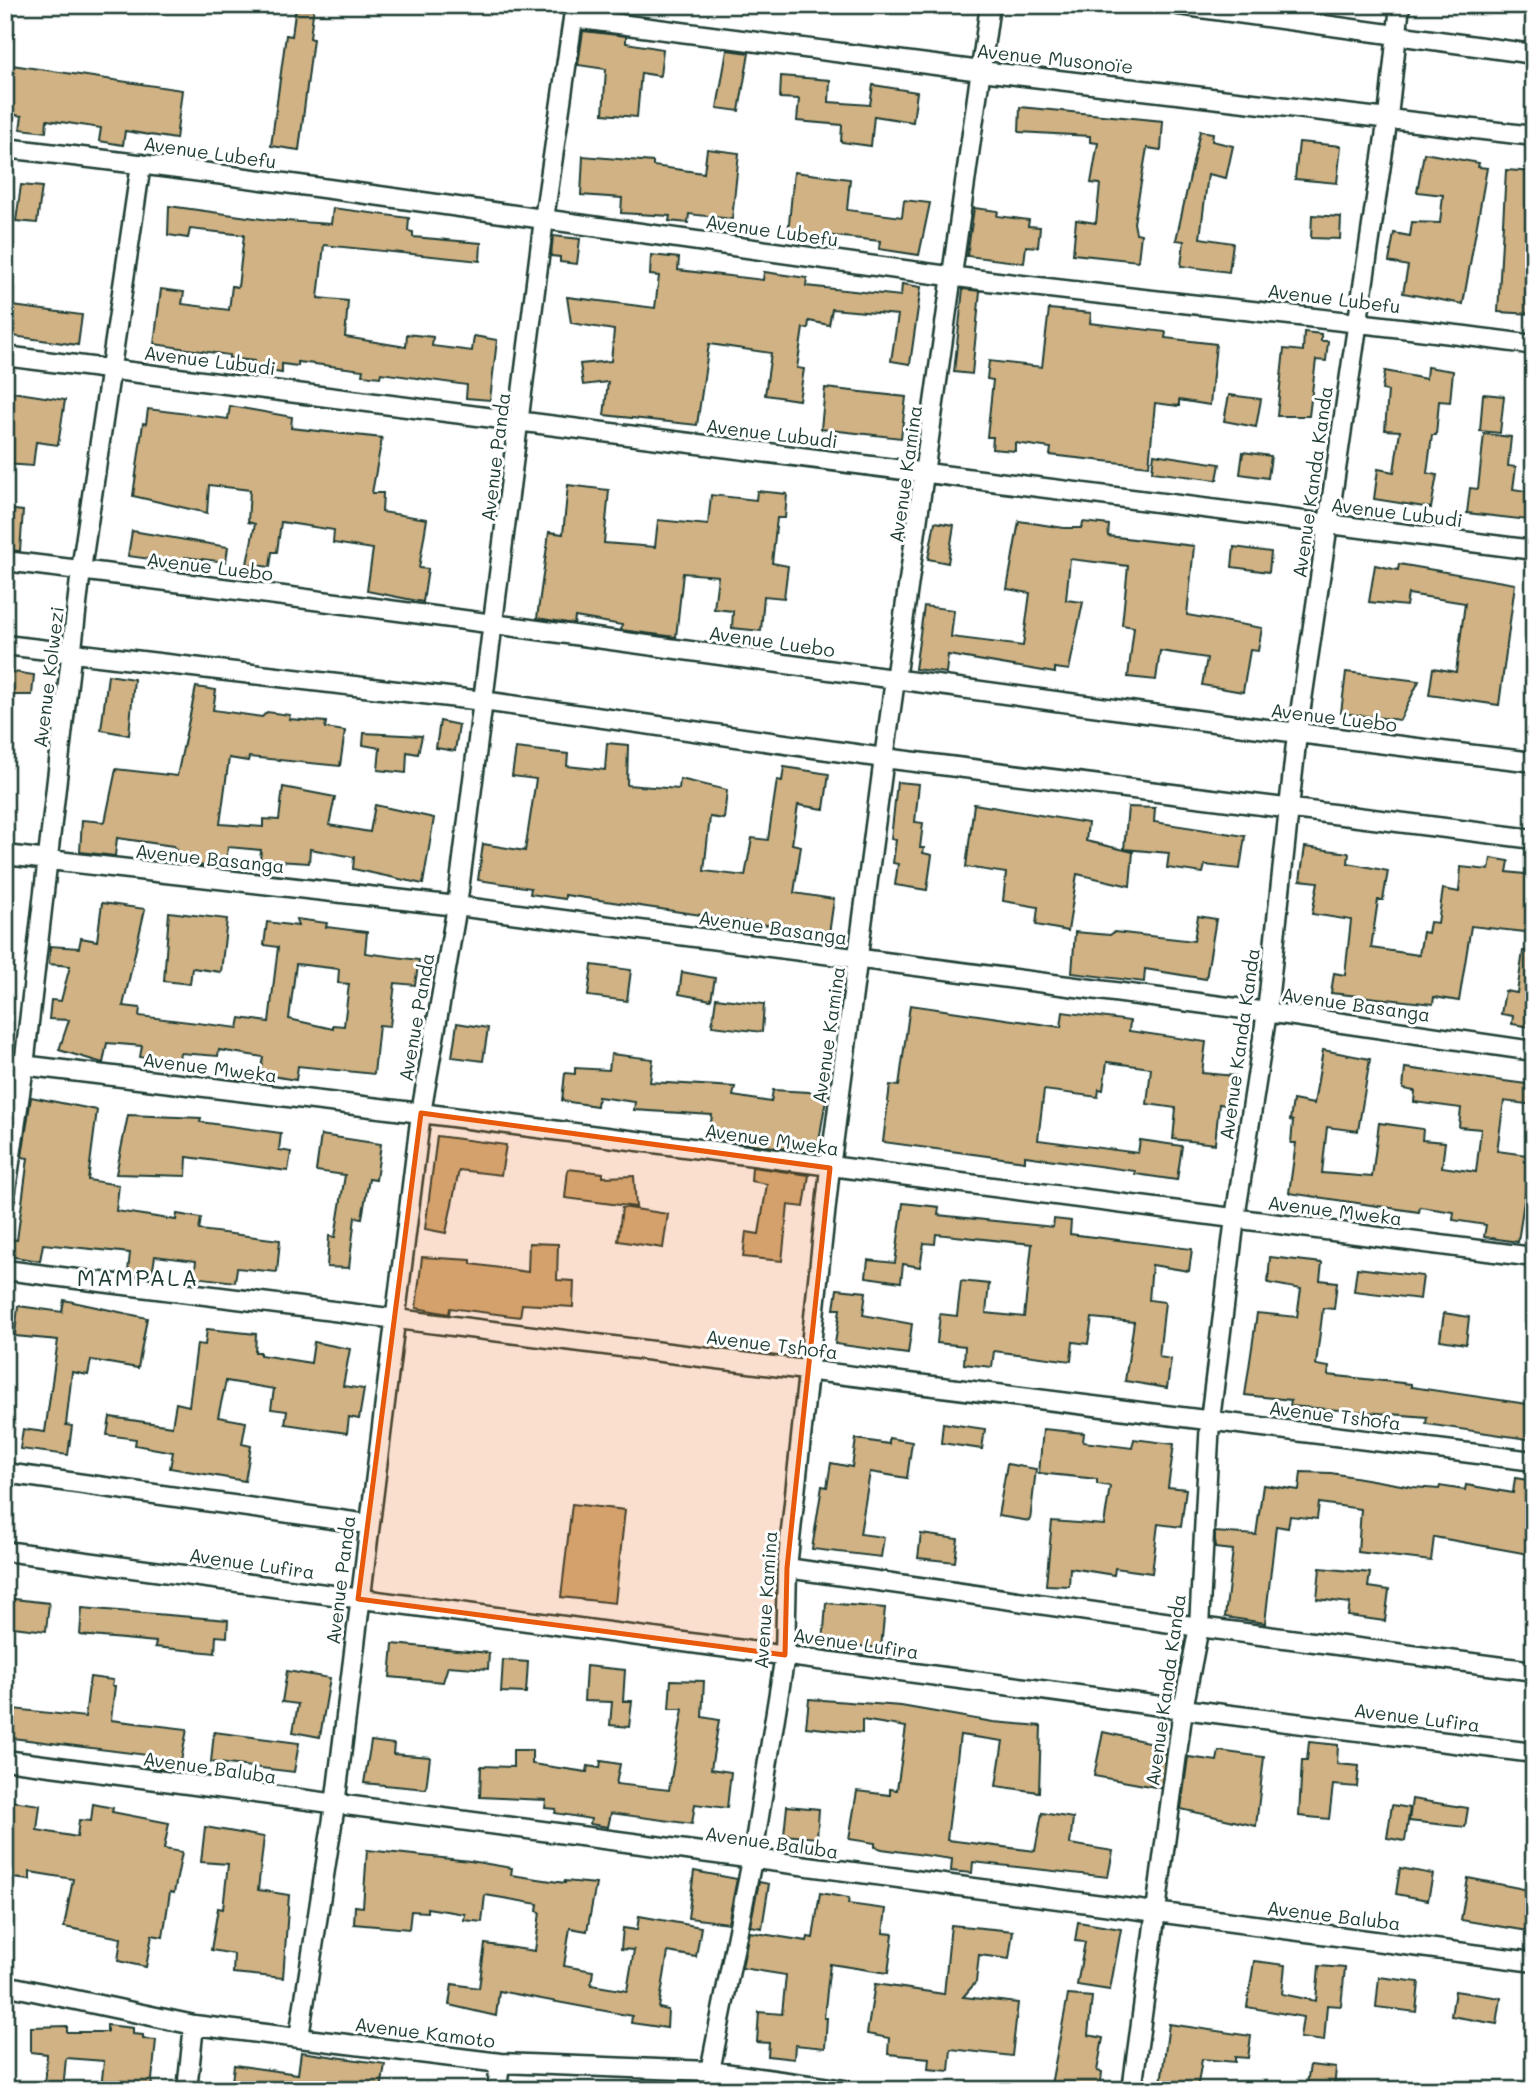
<svg xmlns="http://www.w3.org/2000/svg" width="1539" height="2095" font-family="Mali,sans-serif">
  <style>
    .building { fill: #d0b284; stroke: #1f3d34; stroke-width: 2; fill-rule: evenodd }
    .lines { fill: none; stroke-linecap: round; stroke-linejoin: round }
    .minor-casing { stroke: #1f3d34; stroke-width: 23 }
    .minor { stroke: #fff; stroke-width: 18 }
    .marked { fill: #e8590c; fill-opacity: 0.2; stroke: #e8590c; stroke-width: 5; stroke-linejoin: round }
    .labels { text-anchor: middle; dominant-baseline: central; stroke-width: 6; stroke-linejoin: round; paint-order: stroke }
    .street-label { font-size: 19px; fill: #1f3d34; stroke: #fff }
    .quarter-label { font-size: 23px; letter-spacing: 2px; fill: #1f3d34; stroke: #fff }
  </style>
  <rect width="100%" height="100%" fill="#fff"/>
  <filter id="ink" filterUnits="userSpaceOnUse"><feTurbulence type="fractalNoise" baseFrequency=".0143" numOctaves="2"/><feDisplacementMap in="SourceGraphic" scale="14" xChannelSelector="R" yChannelSelector="G"/><feConvolveMatrix kernelMatrix="1 2 1 2 8 2 1 2 1" color-interpolation-filters="sRGB"/></filter>
  <g filter="url(#ink)">
    <path class="building" d="M296,5H314L310,38L313,39L299,150L271,146L286,35L292,36Z
      M583,31L626,36V43L663,49L660,76L641,73L637,117L603,114L606,69L578,65Z
      M727,50L749,53L739,111L717,108Z
      M5,64L182,90L176,139L125,131L123,145L99,141L101,128L47,120L46,132L20,129L22,116L5,113Z
      M781,76L830,80L829,102L870,105L873,85L917,92L913,122L874,116L871,146L841,142L842,125L797,121L799,99L780,98Z
      M1020,107L1163,121L1161,150L1147,148L1134,223L1136,233L1141,234L1138,261L1073,254L1076,220L1096,223L1100,184L1091,183L1098,143L1090,142V136L1019,132Z
      M1200,131L1213,133L1212,141L1233,146L1226,178L1208,174L1200,238L1233,243L1229,272L1181,266L1184,241L1176,240Z
      M1299,142L1341,146L1337,183L1295,179Z
      M707,149L739,153L732,219L689,214L688,223L669,221L670,216L621,213L622,198L581,195L583,156L653,162V166L704,173Z
      M1424,153L1479,163L1478,167L1487,168L1463,304L1403,293L1408,266L1389,262L1394,233L1410,236L1412,222L1440,223L1443,195L1417,192Z
      M1506,170L1534,172L1529,284H1534V314L1498,312Z
      M794,172L850,179L847,210L902,217L904,200L930,203L919,255L879,249L880,241L824,235L823,240L788,234Z
      M21,185L42,187L37,223L16,221Z
      M169,206L269,220L331,224L333,208L409,218L408,231L413,232V237L481,243L480,261L324,245L318,298L348,301L345,337L406,347L407,334L433,337L432,346L472,351L474,336L497,340L490,400L466,398L467,385L381,373L380,377L362,375L363,370L298,362V366L282,364V373L254,369V361L229,358V355L154,344L161,289L184,292L182,304L229,310L232,286L238,287L244,235L190,229L188,238L168,235Z
      M974,208L998,211L997,216L1029,220L1028,226L1040,227L1038,247L1026,246L1024,263L967,256Z
      M1312,215L1341,217L1340,239L1311,238Z
      M553,236L580,239L577,264L560,262V257L551,256Z
      M651,255L679,258L678,270L763,280L764,272L807,278L806,286L901,296L902,284L921,287L910,364L891,361L898,315L832,309L829,325L809,321L808,329L803,328L797,368L804,369L799,400L765,395L771,353L709,344L697,425L604,415L608,382L583,385L580,364L611,361L614,330L571,323L567,297L655,308L659,276L650,275Z
      M963,289L980,291L972,374L954,372Z
      M5,305L82,315L78,345L5,335Z
      M1049,309L1091,313L1090,323L1166,332L1165,338L1216,344L1210,405L1179,400V406L1155,403L1149,466L1050,455L1051,448L1015,443V451L992,449L993,437H987L993,380L987,379L989,361L1042,367Z
      M1304,332L1321,334V341H1328L1326,361L1316,360L1309,416H1277L1284,349L1303,351Z
      M1427,367L1453,371L1450,402L1439,401L1436,435H1432L1427,473L1437,475L1431,508L1374,499L1378,469L1394,472L1400,431L1385,430L1388,391L1382,390L1385,371L1426,379Z
      M825,388L906,397L901,438L821,429Z
      M12,392L65,400L58,445L36,442L33,466L5,464Z
      M1483,394L1504,396L1500,433L1480,431Z
      M1229,395L1261,399L1256,427L1224,421Z
      M230,406L292,417L291,428L382,438L372,493H383L382,512L427,519L419,568L428,569L423,602L367,591L373,549L333,543L334,530L281,522L277,552H272L270,567L247,564L255,524L248,522L250,490L209,485L207,513L133,496L143,423L146,424L148,409L228,419Z
      M1484,434L1511,437L1508,466L1516,467L1513,489L1532,492L1528,520L1467,513L1470,488L1478,489Z
      M1243,452L1271,456L1268,478L1240,474Z
      M1154,454L1220,464L1217,480L1152,472Z
      M568,485L609,490L604,543L655,547L658,520L708,525L711,495L756,500L757,491L787,494L785,518H777L772,563L788,566L784,598L764,596L761,631L732,628L733,611L714,609L718,576L683,573L676,637L621,630L622,625L575,617L574,624L537,618L549,532L563,534Z
      M5,509L23,511L20,551L5,550Z
      M1019,521L1064,528H1082L1083,522L1109,525L1108,536L1194,546L1187,615L1262,628L1258,651L1250,650L1243,692L1202,685L1207,658L1160,651L1156,680L1128,677L1134,627L1122,625L1128,566L1070,559L1066,600L1083,602L1069,670L1055,668V673L948,655L946,673L915,669L924,606L954,610L951,637L1023,646L1030,593L1007,589Z
      M935,522L954,525L948,563L928,559Z
      M132,531L228,547L226,562L185,557L183,571L157,567L158,560L128,556Z
      M1234,547L1271,552L1269,572L1232,567Z
      M1399,564L1515,584L1499,705L1429,695L1433,668L1456,672L1465,603L1408,594L1406,606L1369,602L1375,565L1398,570Z
      M14,672L34,675L32,695H5V675Z
      M1346,672L1419,681L1400,720L1341,713Z
      M108,675L134,679L129,735L101,730Z
      M196,687L216,690L213,710L262,717L267,712L290,715L289,719L326,722L325,728L345,731L340,766L249,757L248,761L229,758L220,824L263,827V819L279,820L283,787L335,797L329,825L370,832L375,805L434,818L423,884L353,869L354,857L310,849L309,863L260,860L261,850L228,847L225,868L176,863L177,849L173,846L117,838L115,856L80,852L82,820L105,822L116,769L177,776Z
      M440,721L459,725L455,751L436,748Z
      M364,733L422,736L418,754L407,752L406,773L378,770L380,748L363,745Z
      M607,743L628,745L627,785L679,789L680,779L727,790L724,819L710,817L704,871L745,876L752,838L768,840L777,780L782,781L784,767L829,774L824,809L798,805L792,844L801,846L794,893L834,899L829,934L565,895V899L530,894L531,888L478,880L483,844L525,851L536,779L512,776L516,748L568,754L567,766L605,770Z
      M897,782L919,784L915,822L923,823L920,848H924L923,853L932,855L927,890L895,885L898,864L893,863L896,840L891,839Z
      M974,804L1088,823L1086,841L1133,852L1130,886L1077,874L1068,931L1036,925L1038,907L1003,901L1006,873L966,867Z
      M1128,807L1155,808L1154,822L1245,836L1240,869L1205,865L1203,873L1167,868L1169,853L1124,849Z
      M1305,847L1349,853L1348,863L1388,871L1383,900H1378L1371,948L1419,955L1423,932L1428,933L1430,922L1438,923L1443,889L1459,892L1461,867L1489,870L1491,858L1509,861L1507,872L1534,875V933L1471,926L1459,1001L1434,997L1433,1004L1331,993L1334,973L1345,975L1351,920L1312,914L1318,882L1300,880Z
      M102,903L145,909L123,1006L140,1008L139,1016L238,1028L240,1018L269,1022L278,947L264,945L267,922L298,926L296,919L327,923L326,927L367,932L365,953L419,960L415,985L395,983L390,1026L379,1025L374,1074L298,1066L296,1080L260,1074L263,1057L219,1050L218,1056L180,1053L178,1065L140,1057L142,1046L107,1043L103,1063L59,1050L69,1020L49,1019L51,1000L61,1001L70,966L49,964L50,946L79,948L81,938L97,941ZM296,964L339,969L338,983L349,984L344,1026L333,1025V1029L289,1019Z
      M169,912L227,919L221,972L192,968L190,984L164,981Z
      M1198,916L1216,919L1206,979L1145,969L1144,982L1072,973L1075,932L1110,935L1114,932L1194,941Z
      M1523,951L1534,952L1531,1027L1512,1024L1513,1016L1501,1014L1505,991L1517,993Z
      M592,965L631,970L627,1001L588,996Z
      M682,972L715,978L711,1000L679,994Z
      M716,998L764,1004L762,1032L712,1026Z
      M910,1005L1061,1027L1063,1012L1130,1021L1129,1031L1206,1042L1202,1073L1236,1076L1234,1106L1219,1104L1215,1144L1173,1139L1176,1108L1147,1104L1151,1068L1107,1062L1103,1090L1099,1089L1098,1097L1044,1090L1038,1140L1138,1153L1140,1140L1182,1146L1177,1180L1135,1174V1171L1025,1156V1161L883,1142L890,1085L899,1086Z
      M457,1023L488,1028L483,1061L452,1057Z
      M1323,1050L1370,1059L1358,1131L1327,1127L1322,1173L1372,1177L1379,1123L1423,1129L1422,1140L1445,1142L1442,1167L1476,1172L1481,1129L1459,1127L1461,1108L1414,1102L1415,1091L1403,1089L1405,1068L1534,1085V1105L1504,1101L1497,1151L1534,1156V1175L1528,1174L1518,1242L1484,1237L1486,1225L1453,1220L1454,1212L1420,1207L1419,1212L1289,1193L1296,1143H1291L1293,1121L1290,1120L1293,1100L1314,1104Z
      M611,1054L653,1059L650,1082L735,1087L733,1096L771,1102L773,1090L827,1093L817,1153L709,1138L712,1115L634,1110L635,1102L598,1097L597,1106L562,1101L565,1073L575,1074V1068L609,1070Z
      M31,1097L97,1110L88,1180L119,1185L116,1211L176,1220L177,1214L201,1218L199,1230L280,1240L277,1272L237,1268L235,1282L194,1277L196,1261L155,1256L152,1275L128,1272L130,1253L43,1244L40,1261L8,1256L11,1239L17,1240L28,1158L22,1157Z
      M128,1115L201,1118L200,1122L281,1133L279,1150L291,1152L288,1171L187,1157L186,1176L116,1174Z
      M321,1135L381,1144L376,1180L369,1179L362,1218L355,1217L349,1268L327,1267L329,1236L335,1237L345,1175L316,1171Z
      M437,1136L506,1145L501,1175L459,1170L446,1233L425,1229Z
      M752,1167L809,1175L804,1207L788,1205L782,1261L743,1257L746,1232L759,1234L767,1184L751,1181Z
      M568,1169L603,1173V1177L634,1176L636,1207L565,1198Z
      M903,1203L939,1207L938,1215L1053,1227L1054,1219L1071,1221L1070,1234L1192,1249L1189,1271L1152,1265L1149,1300L1165,1302L1159,1357L1171,1359L1167,1388L1125,1381L1134,1322L1092,1318L1088,1344L1073,1342L1071,1361L994,1351L992,1367L964,1364L965,1346L937,1343L940,1314L957,1316L961,1281L989,1284L986,1313L1024,1317L1032,1244L936,1234L935,1244L924,1243L920,1267L903,1264L901,1282L866,1277L868,1260L895,1263Z
      M622,1207L668,1214L663,1248L618,1241Z
      M529,1243L558,1244L557,1280L574,1281L573,1307L522,1304L520,1317L450,1308L449,1314L416,1308L422,1257L471,1260V1264L528,1272Z
      M1270,1257L1322,1263L1320,1280L1337,1282L1334,1309L1323,1308L1316,1365L1329,1367L1328,1375L1411,1384V1387L1534,1405V1440L1426,1424L1427,1417L1290,1406L1291,1400L1245,1395L1257,1313L1297,1317L1301,1289L1268,1283Z
      M1357,1268L1423,1276L1420,1299L1354,1291Z
      M837,1289L866,1292L863,1315L912,1324L908,1354L835,1344L840,1309H834Z
      M64,1300L147,1318L138,1368L91,1360L88,1375L72,1372L66,1425L72,1426L68,1455L20,1449L23,1429L45,1432L58,1340L15,1336L18,1306L62,1312Z
      M1444,1313L1469,1317L1466,1344L1440,1340Z
      M207,1329L256,1334L255,1352H260V1355L311,1363L314,1342L350,1349L343,1386L364,1389L359,1419L349,1417L347,1433L285,1424L287,1411L271,1409L274,1389L226,1381L218,1417L246,1422L242,1444L251,1446L245,1481L170,1468L173,1452L135,1445L136,1439L107,1435L110,1417L172,1426L176,1403L189,1406L197,1344L205,1345Z
      M943,1423L985,1429L982,1449L941,1443Z
      M1043,1429L1084,1433L1083,1442L1132,1448L1134,1439L1174,1444L1168,1487L1186,1489L1181,1527L1158,1524L1152,1573L1115,1568L1114,1575L1070,1568L1069,1586L1046,1585L1052,1521L1104,1525L1110,1486L1097,1484V1479L1039,1473Z
      M889,1438L912,1442L907,1478L870,1472L860,1534L884,1537L881,1557L812,1549L822,1486L827,1487L831,1463L852,1467L856,1439L889,1444Z
      M1007,1464L1036,1469L1030,1521L998,1516Z
      M1301,1472L1331,1473L1413,1487L1439,1489L1440,1486L1465,1490L1466,1485L1513,1493L1515,1478L1534,1481V1555L1434,1537L1431,1561L1358,1552L1361,1509L1319,1503L1317,1519L1290,1516L1288,1528L1276,1526L1265,1623L1225,1617L1233,1550L1215,1548V1532L1256,1535L1263,1485L1299,1490Z
      M572,1504L625,1510L615,1603L561,1597Z
      M921,1534L958,1539L955,1562L918,1558Z
      M1320,1568L1370,1573L1368,1587L1389,1590L1385,1621L1348,1616L1350,1603L1317,1599Z
      M5,1598L49,1603L46,1631L5,1626Z
      M826,1603L885,1608L881,1648L823,1643Z
      M82,1608L228,1620L227,1637L216,1636L215,1653L155,1647L156,1642L80,1635Z
      M393,1644L489,1653L488,1669L448,1666L443,1682L390,1677Z
      M503,1660L528,1662L526,1693L501,1692Z
      M586,1666L625,1670L623,1701H632L629,1727L610,1725L612,1702L584,1701Z
      M287,1671L330,1678L320,1737L293,1732L298,1704L282,1702Z
      M90,1677L113,1680L112,1686H115L111,1720L187,1729L179,1772L146,1767L147,1755L5,1737V1708L85,1717Z
      M671,1680L704,1681L702,1717L719,1720L711,1769L731,1772L727,1808L695,1804L692,1824L611,1813L608,1827L590,1824L591,1819L555,1813L556,1809L545,1808L546,1800L480,1797L481,1766L513,1767V1750H532V1764L587,1772L588,1766L600,1768L601,1761L620,1764L616,1784L669,1790L683,1709H669Z
      M809,1699L901,1706L993,1722L1041,1726L1039,1792L996,1786L1003,1741L960,1735L947,1840L1035,1851L1042,1813L1073,1818L1070,1844L1113,1851L1108,1877L973,1862L972,1873L951,1871L952,1859L882,1849L875,1847V1843L849,1839L857,1791L890,1795V1789L897,1790L906,1727L862,1720V1733L806,1727Z
      M214,1732L299,1743L294,1772L211,1762Z
      M1103,1732L1157,1744L1156,1752L1166,1753L1161,1788L1094,1776Z
      M371,1741L394,1744L393,1754L430,1757L426,1789L364,1783Z
      M1309,1742L1338,1745L1337,1764L1359,1766L1357,1787L1333,1785L1329,1819L1299,1816L1302,1760H1307Z
      M1219,1751L1264,1757L1256,1826L1181,1809L1188,1757L1217,1761Z
      M1412,1799L1468,1808L1465,1827L1409,1821Z
      M5,1800L40,1805L37,1830L77,1837L79,1820L91,1821L93,1804L113,1808L112,1812L169,1823L164,1849L182,1852L174,1893L170,1892L163,1937L152,1935L146,1967L118,1961L121,1938L64,1927L73,1879L30,1872V1880L5,1877Z
      M1392,1805L1410,1808L1405,1841L1387,1838Z
      M787,1806L819,1809L817,1838L784,1835Z
      M205,1827L264,1837L258,1890L289,1895L283,1978L233,1973L234,1954L211,1950L218,1908L223,1909L228,1864L201,1862Z
      M367,1850L470,1861L512,1868L511,1875L565,1883V1881L596,1884L587,1931L570,1928L564,1966L593,1971L591,1985L627,1991L634,1950L621,1949L623,1928L637,1930L639,1916L701,1927L696,1957L668,1952L659,2008L668,2010L667,2028L631,2023L632,2016L499,1991L496,2016L449,2005L452,1984L479,1988L485,1944L535,1951L540,1912L537,1911L538,1904L485,1895L482,1922L464,1920L465,1914L427,1908V1912L411,1911L409,1929L354,1924L355,1906L363,1907Z
      M1400,1868L1433,1874L1428,1900L1396,1894Z
      M694,1871L737,1879L728,1923L688,1918Z
      M1468,1878L1534,1891V1932L1461,1920Z
      M759,1882L769,1884L762,1928L750,1926Z
      M820,1893L849,1898L848,1904L886,1909L883,1933L893,1934L888,1973L830,1964L824,2018H827L825,2048L795,2045L794,2059L768,2056L769,2043L757,2042L759,2012L782,2014L786,1975L742,1968L749,1932L807,1941L808,1937L813,1938Z
      M1078,1922L1121,1929L1110,1990L1077,1985L1085,1942L1075,1941Z
      M951,1925L1013,1931L1009,1959L979,1955L976,1982L963,1997L1018,2003L1012,2056L951,2049L949,2071L928,2069L929,2058L888,2054L889,2038L867,2034L875,1984L944,1994Z
      M1254,1961L1285,1965L1282,1994L1316,2001L1319,1966L1345,1968L1341,2006L1327,2005L1324,2041L1300,2038L1303,2017L1247,2007Z
      M1379,1977L1419,1982L1416,2012L1376,2007Z
      M1455,1991L1501,1998L1497,2024L1451,2016Z
      M1068,1995L1092,1997L1088,2035L1103,2038L1097,2071L1102,2072L1100,2090H1050Z
      M1169,2024L1251,2036L1248,2058L1235,2057V2062L1202,2059L1197,2090H1160Z
      M107,2025L133,2028V2034L143,2035V2039L156,2040L151,2090L101,2088L104,2061L66,2058L63,2090H45L47,2054L31,2052V2027L67,2026V2032H107Z
      M301,2052L385,2064L381,2090H231L234,2065L298,2074Z
      M1310,2065L1336,2068L1334,2090H1306Z"/>
    <g class="lines">
      <defs>
        <path id="minor" d="M1179,5L1534,54
          M573,18L981,71L1534,136
          M5,148C321,184 635,234 949,276C1144,301 1339,318 1534,345
          M5,356L1534,550
          M5,561C516,622 1023,702 1534,762
          M5,645L483,701L884,758L1534,839
          M5,855L457,906L1267,1012L1534,1051
          M5,1063L421,1113L1534,1257
          M5,1197L24,1066L81,570L141,164
          M5,1270L1534,1461
          M5,1473L368,1524
          M5,1551L1183,1709L1534,1753
          M787,1568L1199,1627L1534,1671
          M5,1760L1534,1962
          M5,1985L194,2025L500,2063L710,2071L844,2090
          M299,2037L335,1805L421,1113L457,906L544,219L575,5
          M710,2071L752,1860L785,1655L787,1568L830,1168L884,758L990,5
          M187,2090L194,2025
          M497,2090L500,2063
          M1132,2090L1183,1709L1199,1627L1210,1420L1235,1218L1267,1012L1297,734L1388,117L1400,5"/>
      </defs>
      <use href="#minor" class="minor-casing"/>
      <use href="#minor" class="minor"/>
    </g>
  </g>
  <path class="marked" d="M421,1113L830,1168L787,1568L785,1655L358,1599Z"/>
  <g class="labels">
    <g class="street-label">
      <text transform="translate(1055 58) rotate(6)">Avenue Musonoïe</text>
      <text transform="translate(210 152) rotate(8)">Avenue Lubefu</text>
      <text transform="translate(772 230) rotate(8)">Avenue Lubefu</text>
      <text transform="translate(1334 298) rotate(7)">Avenue Lubefu</text>
      <text transform="translate(210 360) rotate(7)">Avenue Lubudi</text>
      <text transform="translate(772 433) rotate(7)">Avenue Lubudi</text>
      <text transform="translate(495 457) rotate(-83)">Avenue Panda</text>
      <text transform="translate(905 474) rotate(-82)">Avenue Kamina</text>
      <text transform="translate(1312 482) rotate(-82)">Avenue Kanda Kanda</text>
      <text transform="translate(1397 512) rotate(7)">Avenue Lubudi</text>
      <text transform="translate(210 566) rotate(7)">Avenue Luebo</text>
      <text transform="translate(772 641) rotate(8)">Avenue Luebo</text>
      <text transform="translate(48 677) rotate(-83)">Avenue Kolwezi</text>
      <text transform="translate(1334 717) rotate(7)">Avenue Luebo</text>
      <text transform="translate(210 858) rotate(6)">Avenue Basanga</text>
      <text transform="translate(773 927) rotate(8)">Avenue Basanga</text>
      <text transform="translate(1356 1004) rotate(8)">Avenue Basanga</text>
      <text transform="translate(416 1017) rotate(-80)">Avenue Panda</text>
      <text transform="translate(828 1035) rotate(-82)">Avenue Kamina</text>
      <text transform="translate(1239 1044) rotate(-82)">Avenue Kanda Kanda</text>
      <text transform="translate(210 1067) rotate(7)">Avenue Mweka</text>
      <text transform="translate(772 1139) rotate(8)">Avenue Mweka</text>
      <text transform="translate(1335 1210) rotate(7)">Avenue Mweka</text>
      <text transform="translate(772 1344) rotate(7)">Avenue Tshofa</text>
      <text transform="translate(1335 1415) rotate(7)">Avenue Tshofa</text>
      <text transform="translate(252 1563) rotate(8)">Avenue Lufira</text>
      <text transform="translate(340 1580) rotate(-83)">Avenue Panda</text>
      <text transform="translate(765 1600) rotate(-86)">Avenue Kamina</text>
      <text transform="translate(856 1643) rotate(8)">Avenue Lufira</text>
      <text transform="translate(1165 1690) rotate(-82)">Avenue Kanda Kanda</text>
      <text transform="translate(1417 1717) rotate(7)">Avenue Lufira</text>
      <text transform="translate(210 1767) rotate(8)">Avenue Baluba</text>
      <text transform="translate(772 1842) rotate(8)">Avenue Baluba</text>
      <text transform="translate(1334 1915) rotate(7)">Avenue Baluba</text>
      <text transform="translate(425 2032) rotate(7)">Avenue Kamoto</text>
    </g>
    <g class="quarter-label">
      <text x="138" y="1277">MAMPALA</text>
    </g>
  </g>
  <rect width="1539" height="2095" fill="none" stroke="#fff" stroke-width="28"/>
  <rect x="14" y="14" width="1511" height="2067" fill="none" stroke="#1f3d34" stroke-width="2.5" filter="url(#ink)"/>
</svg>
